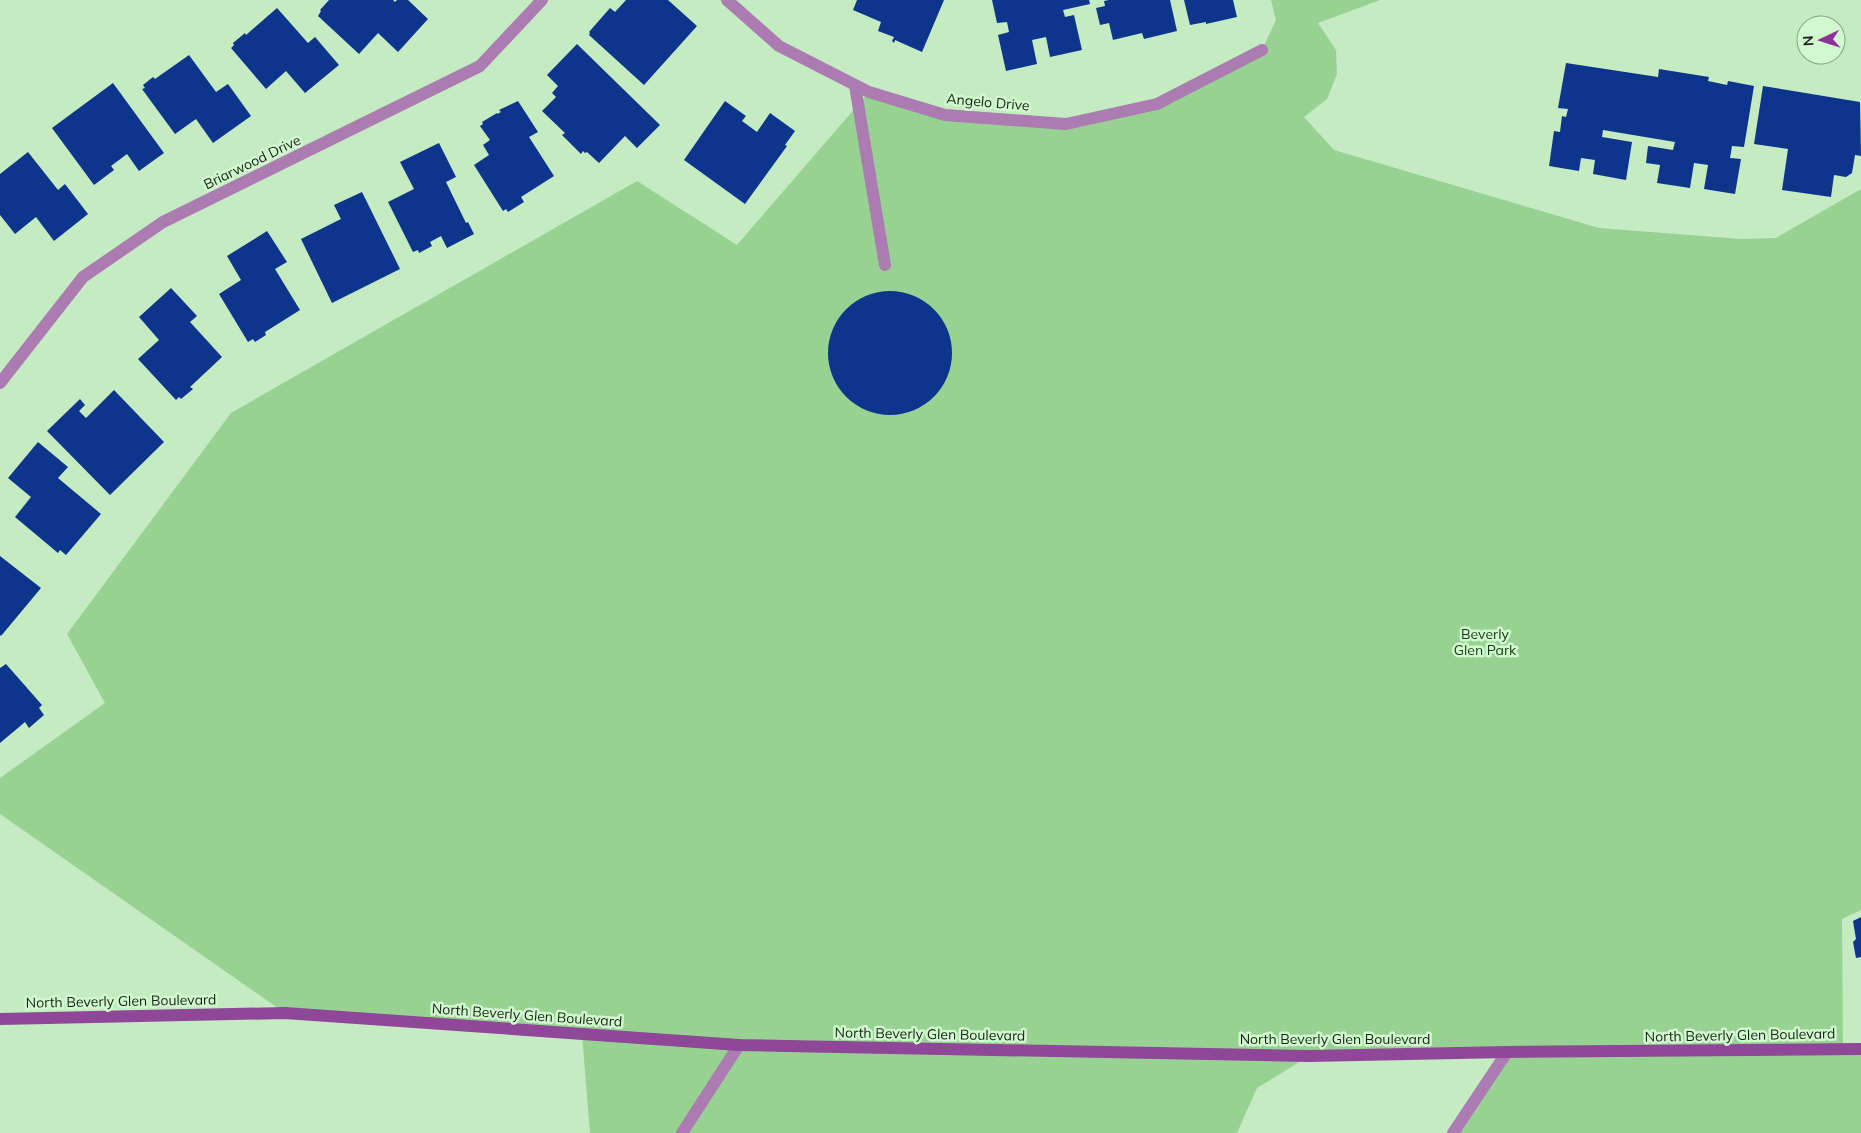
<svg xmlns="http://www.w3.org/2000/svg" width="1861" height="1133" font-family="Mulish,sans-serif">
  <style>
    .green { fill: #97d293 }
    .building { fill: #0d358c }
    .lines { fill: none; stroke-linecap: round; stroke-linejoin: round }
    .lane { stroke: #ab7bb1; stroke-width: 12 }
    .street { stroke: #ab7bb1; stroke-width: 12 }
    .secondary { stroke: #8f4798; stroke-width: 12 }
    .labels { text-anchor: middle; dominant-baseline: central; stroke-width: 5; stroke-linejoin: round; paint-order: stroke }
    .street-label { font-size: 14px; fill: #162415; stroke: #d1f8ce }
    .park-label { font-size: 14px; fill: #173915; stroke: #d1f8ce }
  </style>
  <rect width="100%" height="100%" fill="#c4ebc1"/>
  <path class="green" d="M1271,0H1380L1318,23L1336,50L1337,74L1327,99L1304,117L1334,150L1599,228L1741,239L1776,238L1861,189V910L1842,919L1843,1048L1861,1049V1133H1453L1506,1052L1309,1056L1257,1088L1237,1133H590L582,1034L285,1013L0,814V778L105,703L67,634L231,413L637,181L737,245L869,92L945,115L1066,124L1157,104L1262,50L1276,20Z"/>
  <path class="building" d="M329,0H393L395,2L397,0H408L428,19L398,52L378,33L359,54L318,16L321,11L320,10Z
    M626,0H668L697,26L644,85L589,35L590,33L589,32L610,8L615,12Z
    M857,0H944L922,52L895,40L894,43L892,41L894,37L878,31L881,22L853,10Z
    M992,0H1089L1090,4L1063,10L1065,17L1074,15L1082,50L1050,57L1046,37L1032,40L1037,64L1006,71L998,35L1009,32L1007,22L997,23Z
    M1109,0H1170L1177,31L1144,39L1142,33L1113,40L1109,23L1100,25L1096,8L1105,6L1104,1Z
    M1184,0H1233L1237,17L1206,24V22L1190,25Z
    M277,8L308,43L315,37L339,65L305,93L286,71L266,89L231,48L234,45L233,43L245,33L246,35Z
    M577,44L660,125L637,148L625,136L599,163L587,152L585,153L583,151L581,154L562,135L565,133L542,111L556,97L552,93L558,86L547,75Z
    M189,55L216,92L228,84L251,116L213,143L196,119L175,134L142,89L145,88L143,85L153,77L155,79Z
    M1566,63L1658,77L1659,69L1709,77L1708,81L1727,85L1728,81L1754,86L1744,147L1732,146L1730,158L1741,159L1735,194L1704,189L1708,165L1694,163L1690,188L1657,183L1660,165L1646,163L1648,146L1673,150L1675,142L1603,130L1602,137L1632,142L1626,180L1593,174L1595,160L1581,158L1579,171L1549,166L1554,131L1560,132L1562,116L1566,117L1568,109L1558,108Z
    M113,83L164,153L139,171L127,154L111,166L114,170L94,185L52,128Z
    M1763,86L1860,102L1861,156L1855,155L1852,173L1846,177L1834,175L1831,197L1782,190L1788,149L1754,144Z
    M518,101L538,132L529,137L554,176L521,197L524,202L508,212L506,209L503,211L474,165L489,155L483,145L490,140L480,126L483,124L482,122L497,113V114L501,112L499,110Z
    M725,101L746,116L742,121L757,132L770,113L795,131L785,145L787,146L745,204L684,160Z
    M439,143L456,177L446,182L466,223L468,222L474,234L447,248L441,236L430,242L432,246L419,253L418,250L413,252L388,202L414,189L400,162Z
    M28,152L58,190L65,184L88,214L54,241L36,217L15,234L0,215V174Z
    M362,192L400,269L332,303L301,239L341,219L334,205Z
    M267,231L287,262L275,269L300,310L265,332L266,335L255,342L253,339L248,342L219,294L241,280L227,256Z
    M171,288L197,316L190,322L222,357L190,387L193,389L181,399L179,397L176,400L138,359L159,340L139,317Z
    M828 353a62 62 0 1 1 124 0a62 62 0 1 1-124 0Z
    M114,390L164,442L110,495L47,431L80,399L85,405L79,411L86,418Z
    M38,442L68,467L58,478L101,514L66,555L60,550L58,553L15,517L31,497L8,478Z
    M0,556L41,588L1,636L0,635Z
    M6,664L42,705L39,708L44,715L29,728L25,722L0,743V668Z
    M1861,917V957L1856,958L1853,942L1856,939L1853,921Z"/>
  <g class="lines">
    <path class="lane" d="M855,86L885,265
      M682,1133L739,1045"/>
    <path class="street" d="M727,0L779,46L869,92L945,115L1066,124L1157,104L1262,50
      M0,383L83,277L163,222L480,66L542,0
      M1453,1133L1507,1052"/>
    <path class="secondary" d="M0,1019L285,1013L739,1045L1309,1056L1507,1052L1861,1049"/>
  </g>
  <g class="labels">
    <g class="street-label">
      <text transform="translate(988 102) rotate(5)">Angelo Drive</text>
      <text transform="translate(252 162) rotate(-26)">Briarwood Drive</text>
      <text transform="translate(121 1001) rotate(-1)">North Beverly Glen Boulevard</text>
      <text transform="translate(527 1015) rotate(4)">North Beverly Glen Boulevard</text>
      <text transform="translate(930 1034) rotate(1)">North Beverly Glen Boulevard</text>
      <text transform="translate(1740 1035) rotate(-1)">North Beverly Glen Boulevard</text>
      <text x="1335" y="1039">North Beverly Glen Boulevard</text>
    </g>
    <g class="park-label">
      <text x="1485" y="634">Beverly<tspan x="1485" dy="16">Glen Park</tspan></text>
    </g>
  </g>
  <g transform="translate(1821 40) rotate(266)"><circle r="24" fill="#d1f8ce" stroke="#86a384"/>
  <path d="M0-4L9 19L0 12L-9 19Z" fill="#8d309a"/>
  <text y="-8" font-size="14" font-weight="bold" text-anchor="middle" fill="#162415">N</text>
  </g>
</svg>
